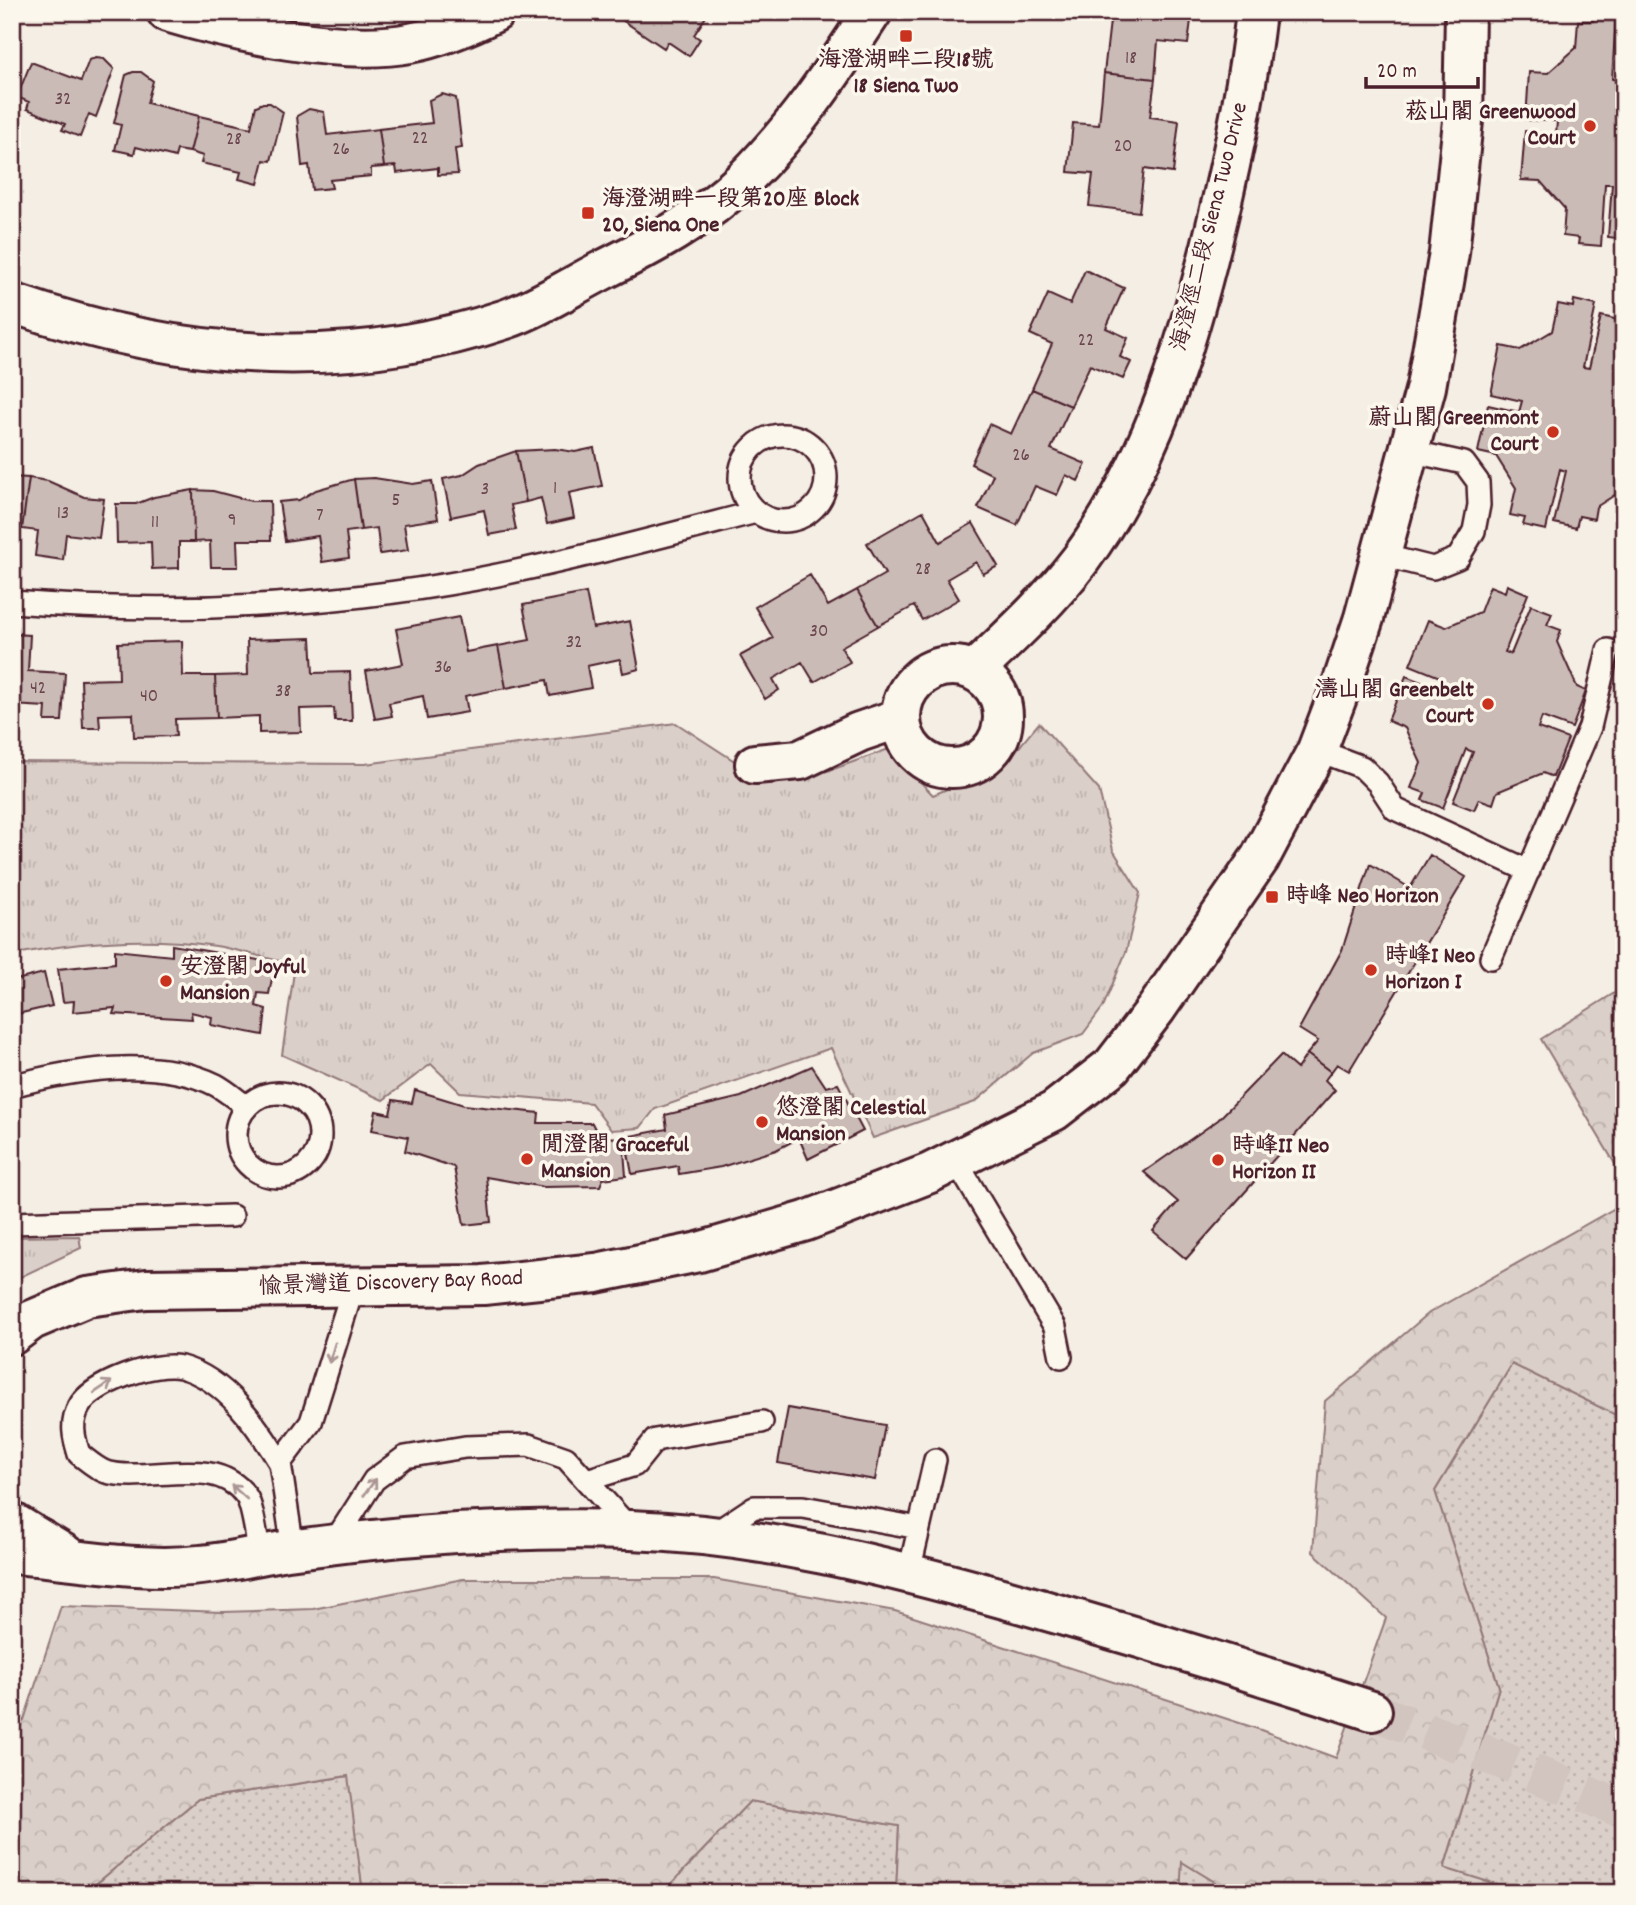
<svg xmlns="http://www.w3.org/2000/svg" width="1636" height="1905" font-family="Dekko,'LXGW WenKai TC',sans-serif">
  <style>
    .grass { fill: url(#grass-dots); stroke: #92787a; stroke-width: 2 }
    .forest { fill: url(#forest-crowns); stroke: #92787a; stroke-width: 2 }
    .park { fill: url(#park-tufts); stroke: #92787a; stroke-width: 2 }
    .building { fill: #cabbb6; stroke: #4a1f2b; stroke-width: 2 }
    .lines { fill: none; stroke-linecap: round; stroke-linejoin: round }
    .secondary-tunnel { stroke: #d2c5bf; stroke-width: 38; stroke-dasharray: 38 19; stroke-linecap: butt }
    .service-casing { stroke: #4a1f2b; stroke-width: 26 }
    .minor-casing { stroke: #4a1f2b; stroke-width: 44 }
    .tertiary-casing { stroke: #4a1f2b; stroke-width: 44 }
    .secondary-casing { stroke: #4a1f2b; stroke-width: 44 }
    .service { stroke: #fbf7ec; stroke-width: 21 }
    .minor { stroke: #fbf7ec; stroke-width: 38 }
    .tertiary { stroke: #fbf7ec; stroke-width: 38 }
    .secondary { stroke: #fbf7ec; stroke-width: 38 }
    .oneway { stroke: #ab9695 }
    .poi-dot { fill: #c8321e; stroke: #fbf7ec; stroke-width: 2.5 }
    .labels { text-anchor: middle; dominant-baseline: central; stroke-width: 7; stroke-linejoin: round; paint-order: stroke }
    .number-label { font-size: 19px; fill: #6a464e }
    .poi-label { font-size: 23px; font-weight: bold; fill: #4a1f2b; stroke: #fbf7ec; text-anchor: start }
    .street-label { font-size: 23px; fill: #4a1f2b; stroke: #fbf7ec }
  </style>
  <defs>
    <pattern id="grass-dots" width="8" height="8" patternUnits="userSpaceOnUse" patternTransform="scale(1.75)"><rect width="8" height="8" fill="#dbd0c9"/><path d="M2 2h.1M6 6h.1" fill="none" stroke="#bdb2ad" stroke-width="1.8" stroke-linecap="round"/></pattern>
    <pattern id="forest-crowns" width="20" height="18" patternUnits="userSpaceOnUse" patternTransform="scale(1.75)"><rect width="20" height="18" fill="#dbd0c9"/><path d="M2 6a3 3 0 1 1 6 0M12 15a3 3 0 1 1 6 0" fill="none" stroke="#bdb2ad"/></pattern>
    <pattern id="park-tufts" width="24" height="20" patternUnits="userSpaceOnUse" patternTransform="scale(1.75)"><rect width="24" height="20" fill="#dbd0c9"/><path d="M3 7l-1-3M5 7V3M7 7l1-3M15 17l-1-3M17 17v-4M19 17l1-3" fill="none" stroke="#bdb2ad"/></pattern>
  </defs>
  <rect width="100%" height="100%" fill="#f4eee4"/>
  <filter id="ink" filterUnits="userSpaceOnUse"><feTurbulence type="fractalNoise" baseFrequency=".0143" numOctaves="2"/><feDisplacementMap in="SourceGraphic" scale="14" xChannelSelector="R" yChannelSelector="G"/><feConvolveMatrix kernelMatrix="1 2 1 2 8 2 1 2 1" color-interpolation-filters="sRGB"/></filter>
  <g filter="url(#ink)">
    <path class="grass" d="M1512,1364L1624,1419V1893H1524L1444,1869L1499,1687L1435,1491Z
      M349,1776L363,1893H85L198,1799Z
      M750,1801L899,1826L896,1893H662Z
      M1181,1861L1233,1893H1180Z"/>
    <path class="forest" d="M1624,987V1179L1541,1039Z
      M1624,1203V1419L1512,1364L1435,1491L1499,1687L1444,1868L1524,1893H1233L1182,1862L1180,1893H896L899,1826L750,1801L662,1893H363L348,1776L198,1799L85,1893H12V1725L24,1720L61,1606L223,1612L313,1609L463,1579H714L895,1611L1258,1729L1336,1758L1386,1618L1313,1552L1325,1401L1429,1313Z"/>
    <path class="park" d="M676,723L770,784L831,770L889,749L933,795L1004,765L1039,723L1099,790L1113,850L1140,893L1126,952L1103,1007L1083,1034L1033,1053L975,1102L873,1138L831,1048L655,1109L640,1128L611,1130L591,1103L460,1092L431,1064L383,1100L282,1055L295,965C269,959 243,951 216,946C149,936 79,941 12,955V762L365,764Z
      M79,1236L81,1248L12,1281V1237Z"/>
    <path class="building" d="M709,12L694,35L700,39L689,56L668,42L664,48L622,20V12Z
      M1086,12H1192L1188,44L1158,41L1155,79L1104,73L1110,21L1085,19Z
      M1594,15L1616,16L1612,79L1619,80L1624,26V239L1608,237L1612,184H1605L1601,246L1578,244L1579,238L1563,236L1565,209L1540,181L1521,180L1525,131L1556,134L1557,121L1526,120L1529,72L1548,73L1576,48L1578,21H1593Z
      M96,58L104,59L114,69L96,117L89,114L80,137L62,130L65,124L27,109L29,102L17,97L31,62L81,81L89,60Z
      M133,72H141L153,81L147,103L199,116L190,152L177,150L175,157L136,147L134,154L115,150L121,125L114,123L126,75Z
      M1104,73L1155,79L1150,117L1179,121L1173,173L1144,169L1139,212L1089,206L1093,174L1068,172L1073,123L1099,125Z
      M442,94L456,98L462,148L455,149L458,174L438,175V168L397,173L396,166L384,167L379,129L432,123L429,100Z
      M263,103H270L283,112L271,161L264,160L258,184L239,179L241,172L201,163L203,156L190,152L199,116L251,128L256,106Z
      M309,109L324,112L327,135L379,129L384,167L371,168V176L330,180L332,188L312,190L309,165L302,166L297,116Z
      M1085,270L1124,288L1106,328L1128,338L1120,357L1131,362L1123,379L1090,365L1071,406L1032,389L1052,344L1030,334L1048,294L1070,304Z
      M1574,300L1596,305L1583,367L1589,368L1601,316L1623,321L1620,333L1624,334V489L1596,507L1594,519L1579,516L1576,528L1554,523L1566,471L1560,469L1546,530L1523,525L1525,518L1510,515L1516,488L1496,456L1478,452L1488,405L1519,412L1522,401L1491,394L1501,346L1520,350L1552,331L1558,304L1573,307Z
      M1032,389L1071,406L1051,449L1086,464L1078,481L1066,475L1057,495L1035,486L1017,525L978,508L993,475L971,464L989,424L1011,434Z
      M594,448L602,486L569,493L574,518L547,524L541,498L526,502L516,451L555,449L575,452Z
      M516,451L526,502L511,505L516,530L489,535L484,510L451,517L443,479L462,475L479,464Z
      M12,477L29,478L22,529L12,528Z
      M29,478L48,481L84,497L104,499L99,538L66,534L63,560L35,556L38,531L22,529Z
      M374,478L413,484L432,481L438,519L404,524L408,550L380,554L377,528L361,530L354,479Z
      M354,479L361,530L346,532L349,558L322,562L318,536L285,541L279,502L299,500L316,490Z
      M193,490L213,491L251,501H270L271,540H237L238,567H211L210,541L194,542Z
      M193,490L194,542H179V568L152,569L151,542L117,543L116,504H136L154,497Z
      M923,511L940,542L973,523L998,566L983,574L976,562L947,579L959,599L922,620L914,606L878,626L857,590L885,574L867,543Z
      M810,575L828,606L857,590L878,626L841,647L850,662L814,682L802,662L773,679L779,690L765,699L740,656L773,638L755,607Z
      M1507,585L1528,594L1505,652L1511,654L1531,605L1552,613L1547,625L1561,630L1557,642L1577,687L1586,691L1572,728L1542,717L1538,728L1568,739L1553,777L1543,773L1497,792L1493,804L1479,799L1474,810L1453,802L1473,752L1466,749L1443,808L1422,800L1425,793L1411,788L1421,763L1405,728L1388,721L1406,676L1436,688L1440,677L1410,665L1428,620L1446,627L1480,612L1490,586L1505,592Z
      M586,593L593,628L630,621L639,669L623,673L620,659L587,666L591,688L550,696L547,680L506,688L498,646L530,640L523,605Z
      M459,617L466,652L498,646L506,688L465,696L468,712L427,719L423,696L389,703L392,716L375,719L366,671L403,664L396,629Z
      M12,634L30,635L28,671L65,673L62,721H45L46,707L12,705Z
      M311,638L313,673L350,672L352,721H335L334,708L300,709L301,732L259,733V716L217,718L215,676L248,675L247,640Z
      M182,641L183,676H215L217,718L175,719L176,736L134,737L133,714L99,715L100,728H83L81,680L119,679L118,643Z
      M1430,855L1466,877L1349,1071L1337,1064L1331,1072L1307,1054L1318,1041L1299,1029L1342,950L1370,864L1410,888Z
      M172,945L275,963L269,994L258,993L256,1006L266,1009L263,1035L211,1025L212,1017L191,1012L192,1019L113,1014L115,1008L73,1012L74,1001L63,1002L58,969L115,963V950L172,956Z
      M44,973L52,1006L13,1015L17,1023L12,1025V981Z
      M1307,1054L1331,1072L1325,1080L1335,1090L1186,1259L1153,1231L1178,1202L1144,1172L1218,1120L1281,1055L1297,1069Z
      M812,1066L826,1087L838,1084L863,1131L808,1159L799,1138L776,1150L721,1167L679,1174L678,1166L632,1174L625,1137L667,1129L665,1115L741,1097Z
      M415,1090L464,1105L539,1113L538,1123H592L599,1137L623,1138L626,1176L603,1179L600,1186L544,1187L486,1177L491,1222L464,1225L454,1167L405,1151L408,1137L372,1130L376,1111L390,1114L393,1100L412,1103Z
      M788,1408L885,1425L875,1480L778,1463Z"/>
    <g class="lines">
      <path class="secondary-tunnel" d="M1372,1711L1512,1764L1624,1810"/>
      <defs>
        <path id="service" d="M740 478a43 43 0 1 1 86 0a43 43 0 1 1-86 0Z
          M1381,555L1433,568L1458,558L1474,531L1479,505L1478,482L1464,463L1409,451
          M12,602C167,614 325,607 477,579C571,561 663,536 756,512
          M1317,750L1362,767L1378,783L1395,809L1529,871
          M1491,958L1590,727L1608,650
          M12,1086C73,1069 156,1056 216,1085C227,1091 237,1100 247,1107
          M236 1135a42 42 0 1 1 84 0a42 42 0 1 1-84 0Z
          M956,1161L1055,1327L1061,1357
          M12,1223L232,1216
          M587,1480L635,1465L655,1440L762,1422
          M712,1535L754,1507H803L919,1528
          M333,1544L374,1480L405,1457L465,1447L529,1445L566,1458L631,1530
          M293,1549L280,1463L311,1422L353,1288
          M260,1555C257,1541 253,1506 246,1496C215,1453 149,1484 106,1472C97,1469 87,1460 79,1454C74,1438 70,1423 79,1407C91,1383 155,1361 181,1367C226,1379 258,1427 280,1463
          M909,1572L935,1460"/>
        <path id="minor" d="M167,12C234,32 341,56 410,43C440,37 467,26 495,12
          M901 717a51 51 0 1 1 102 0a51 51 0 1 1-102 0Z
          M975,670C1012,635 1050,600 1081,559C1153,461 1188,343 1216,226C1233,156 1248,84 1256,12
          M755,764L800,760L859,732L900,718"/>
        <path id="tertiary" d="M12,303C174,359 342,374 506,319C538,308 570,287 601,271C649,247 703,219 743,180C794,130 833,72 872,12
          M12,1335L32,1320L87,1297L146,1289L483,1285L596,1273L699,1252L806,1221L930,1173L1054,1111L1112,1066L1156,1009L1260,858L1317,750L1342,684L1364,618L1426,387L1449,253L1463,121L1465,12"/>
        <path id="secondary" d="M12,1522L66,1555
          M12,1554C74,1558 138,1572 200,1565C232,1562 264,1553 296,1549C406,1534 518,1527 630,1530C760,1534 887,1566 1012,1601C1133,1635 1253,1672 1372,1711"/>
      </defs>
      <use href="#service" class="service-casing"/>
      <use href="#minor" class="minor-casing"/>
      <use href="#tertiary" class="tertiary-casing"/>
      <use href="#secondary" class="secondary-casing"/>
      <use href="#service" class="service"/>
      <use href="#minor" class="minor"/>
      <use href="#tertiary" class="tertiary"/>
      <use href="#secondary" class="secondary"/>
    </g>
    <defs><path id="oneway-shaft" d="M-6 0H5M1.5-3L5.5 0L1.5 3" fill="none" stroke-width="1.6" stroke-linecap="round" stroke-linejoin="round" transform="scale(1.75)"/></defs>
    <g class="oneway">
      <use href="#oneway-shaft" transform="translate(332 1353) rotate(107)"/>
      <use href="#oneway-shaft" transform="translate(103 1387) rotate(-34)"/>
      <use href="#oneway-shaft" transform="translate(370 1487) rotate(-54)"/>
      <use href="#oneway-shaft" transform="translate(239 1492) rotate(-138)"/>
    </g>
  </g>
  <g class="poi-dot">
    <rect x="899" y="29" width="14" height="14" rx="3.5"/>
    <circle cx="1590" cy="126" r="7"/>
    <rect x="581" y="206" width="14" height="14" rx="3.5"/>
    <circle cx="1553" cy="432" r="7"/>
    <circle cx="1488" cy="704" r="7"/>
    <rect x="1265" y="890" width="14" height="14" rx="3.5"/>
    <circle cx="1371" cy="970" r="7"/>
    <circle cx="166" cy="981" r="7"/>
    <circle cx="762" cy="1122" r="7"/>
    <circle cx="527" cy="1159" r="7"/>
    <circle cx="1218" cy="1160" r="7"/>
  </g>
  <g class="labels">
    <g class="number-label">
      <text x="1131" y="59">18</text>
      <text x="63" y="100">32</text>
      <text x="420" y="139">22</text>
      <text x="234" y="140">28</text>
      <text x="1123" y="147">20</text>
      <text x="341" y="150">26</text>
      <text x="1086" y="341">22</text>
      <text x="1021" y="456">26</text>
      <text x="555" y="489">1</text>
      <text x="485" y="490">3</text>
      <text x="396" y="501">5</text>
      <text x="63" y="514">13</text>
      <text x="320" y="516">7</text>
      <text x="232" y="521">9</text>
      <text x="155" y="523">11</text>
      <text x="923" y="570">28</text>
      <text x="819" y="632">30</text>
      <text x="574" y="643">32</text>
      <text x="443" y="668">36</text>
      <text x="38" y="689">42</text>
      <text x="283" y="692">38</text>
      <text x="149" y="697">40</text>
    </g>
    <g class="poi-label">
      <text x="906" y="61" text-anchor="middle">海澄湖畔二段18號<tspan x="906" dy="26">18 Siena Two</tspan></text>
      <text x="1576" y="113" text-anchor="end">菘山閣 Greenwood<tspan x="1576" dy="26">Court</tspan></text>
      <text x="602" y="200">海澄湖畔一段第20座 Block<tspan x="602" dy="26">20, Siena One</tspan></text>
      <text x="1539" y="419" text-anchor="end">蔚山閣 Greenmont<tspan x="1539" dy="26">Court</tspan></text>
      <text x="1474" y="691" text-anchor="end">濤山閣 Greenbelt<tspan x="1474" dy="26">Court</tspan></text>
      <text x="1286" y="897">時峰 Neo Horizon</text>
      <text x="1385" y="957">時峰I Neo<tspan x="1385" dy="26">Horizon I</tspan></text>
      <text x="180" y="968">安澄閣 Joyful<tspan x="180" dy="26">Mansion</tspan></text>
      <text x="776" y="1109">悠澄閣 Celestial<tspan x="776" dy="26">Mansion</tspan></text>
      <text x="541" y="1146">閒澄閣 Graceful<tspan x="541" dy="26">Mansion</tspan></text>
      <text x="1232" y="1147">時峰II Neo<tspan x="1232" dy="26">Horizon II</tspan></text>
    </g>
    <g class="street-label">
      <text transform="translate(1211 227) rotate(-76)">海澄徑二段 Siena Two Drive</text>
      <text transform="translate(391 1284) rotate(-2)">愉景灣道 Discovery Bay Road</text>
    </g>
  </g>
  <rect width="1636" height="1905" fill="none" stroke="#fbf7ec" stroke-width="42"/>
  <rect x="21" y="21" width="1594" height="1863" fill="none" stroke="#4a1f2b" stroke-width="2.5" filter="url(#ink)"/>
  <path d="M1366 77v10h112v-10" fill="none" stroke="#4a1f2b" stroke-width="3.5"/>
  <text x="1377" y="77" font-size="21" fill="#4a1f2b" stroke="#fbf7ec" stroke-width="5" paint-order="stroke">20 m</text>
</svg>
